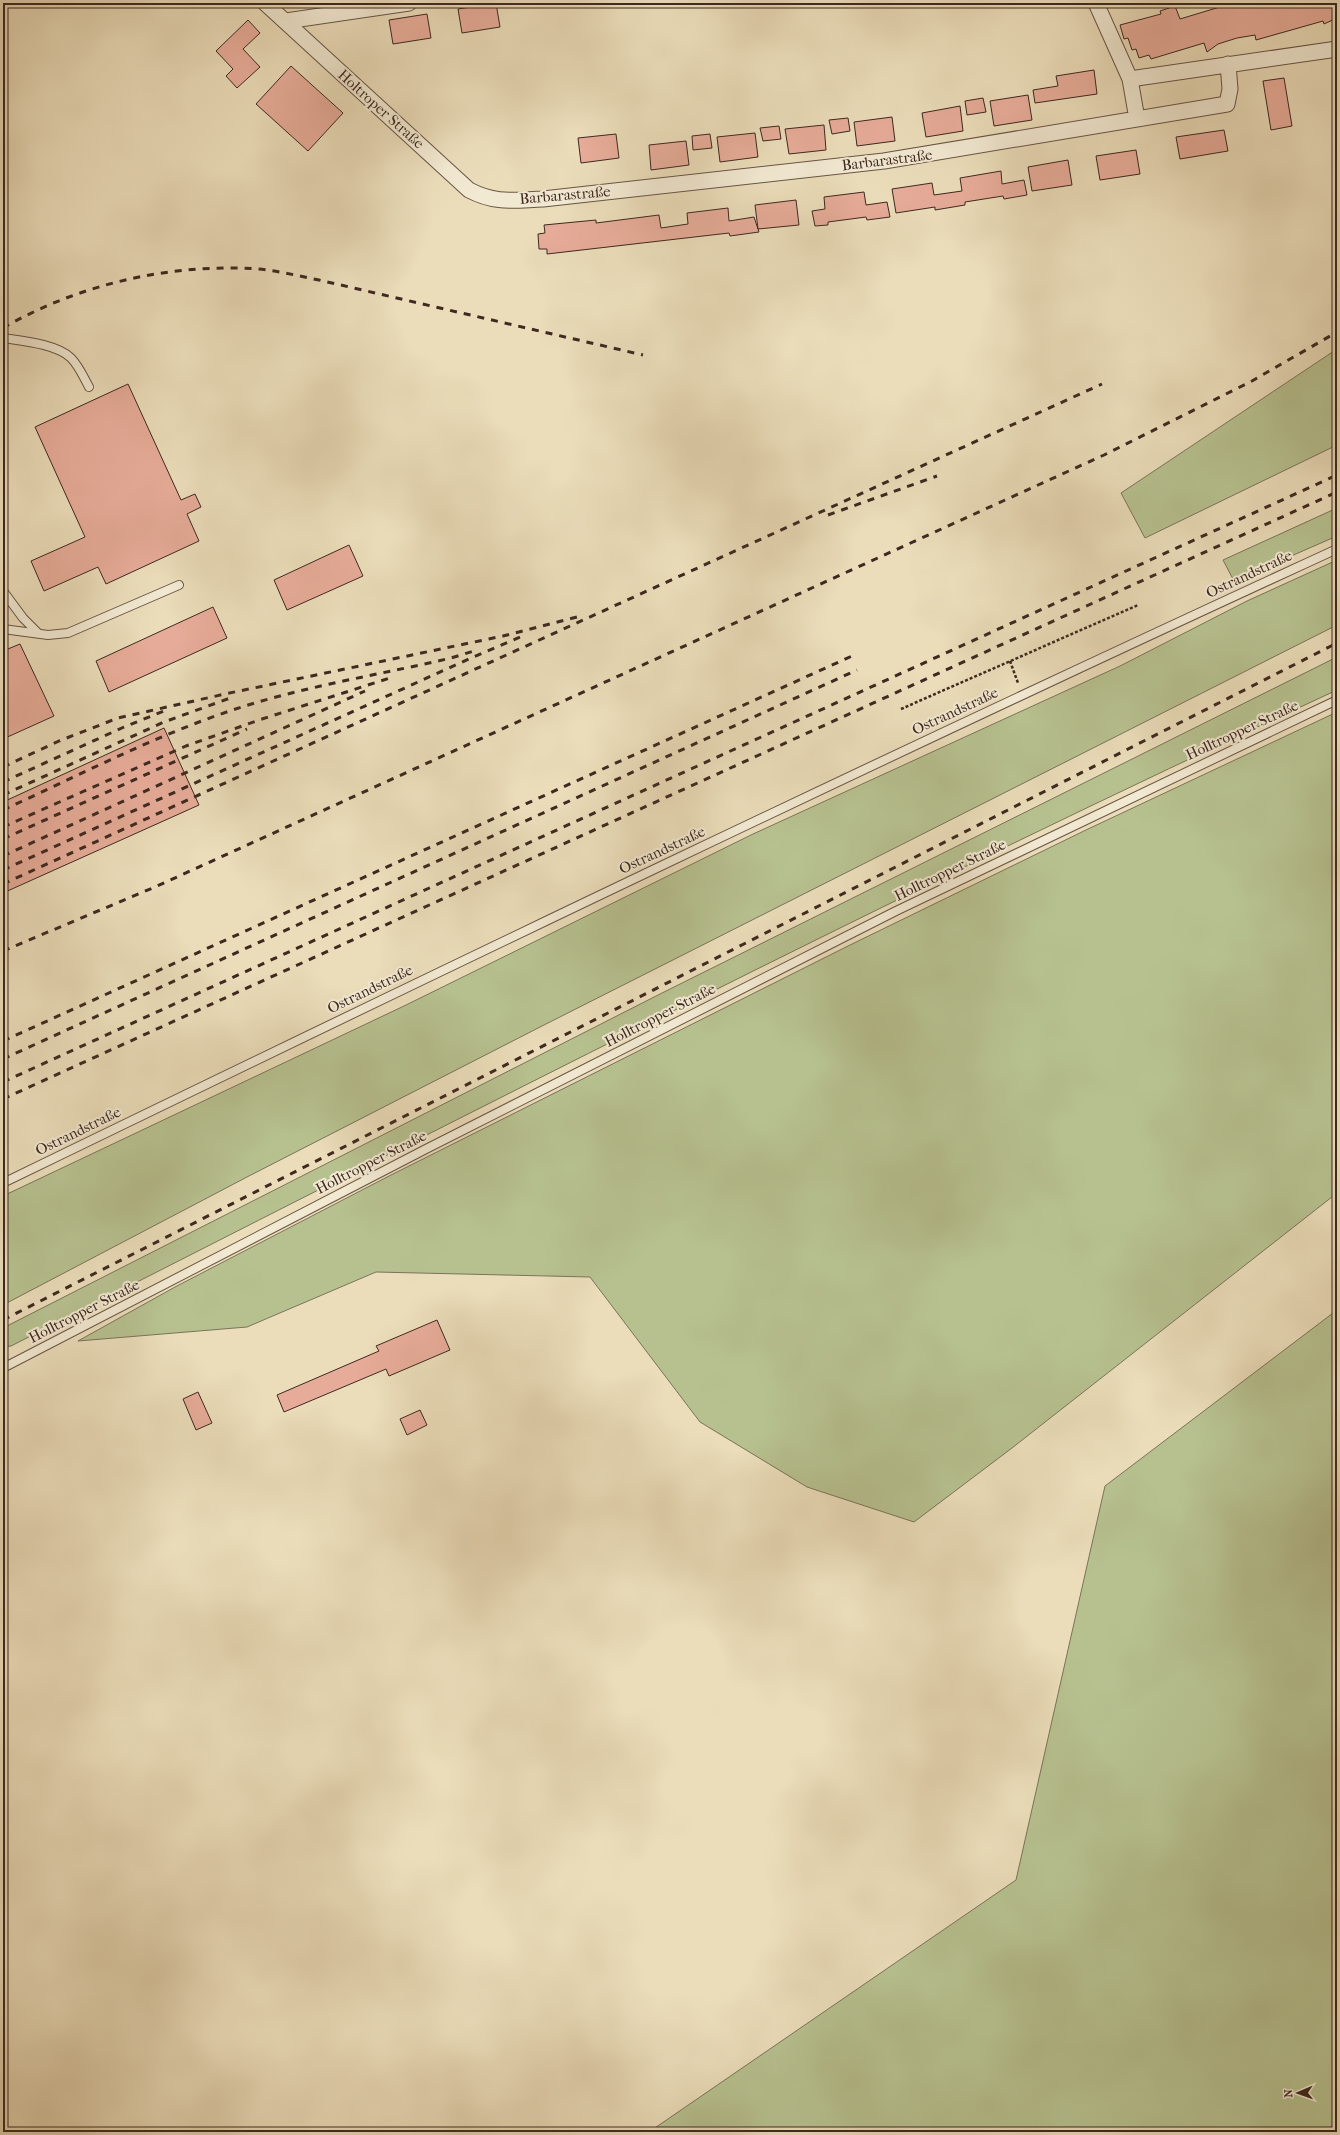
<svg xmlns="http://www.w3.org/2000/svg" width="1340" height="2135" font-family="'IM FELL French Canon',serif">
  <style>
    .green { fill: #b7c190; stroke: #7a7458 }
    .building { fill: #e7ac99; stroke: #3e2820 }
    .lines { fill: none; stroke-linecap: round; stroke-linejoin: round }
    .service-casing { stroke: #695546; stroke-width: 10 }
    .minor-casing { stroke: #695546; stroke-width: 17 }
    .path { stroke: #3e2820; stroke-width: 2.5; stroke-dasharray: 3 2; stroke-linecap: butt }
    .service { stroke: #f2e9d2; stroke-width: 8 }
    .minor { stroke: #f2e9d2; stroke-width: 15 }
    .rail { stroke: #3e2820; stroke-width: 3; stroke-dasharray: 7 7; stroke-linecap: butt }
    .labels { text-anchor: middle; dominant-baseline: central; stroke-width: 4; stroke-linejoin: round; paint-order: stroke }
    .street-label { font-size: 15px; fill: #3e2820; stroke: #f2e9d2 }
  </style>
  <rect width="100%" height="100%" fill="#ebddba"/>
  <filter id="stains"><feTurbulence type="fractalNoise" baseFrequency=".005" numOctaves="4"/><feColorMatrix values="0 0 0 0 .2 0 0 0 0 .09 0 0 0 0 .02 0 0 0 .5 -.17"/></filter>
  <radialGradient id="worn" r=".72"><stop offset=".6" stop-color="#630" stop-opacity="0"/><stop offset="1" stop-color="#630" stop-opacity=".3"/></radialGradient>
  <path class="green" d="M1337,349V445L1145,538L1121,493Z
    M1337,508V536L1234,581L1223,560Z
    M1337,560V625L544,1025L247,1177L3,1305V1196L404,1006L753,834L1120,666L1247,601Z
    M1337,657V690C889,897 451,1123 11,1346L3,1347V1328L660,994Z
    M1337,712V1193L1012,1448L914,1522L807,1487L700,1422L590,1277L376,1272L247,1327L78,1341L175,1287L391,1175L850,945L1088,829Z
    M1337,1310V2132H649L1016,1880L1105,1486Z"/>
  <path class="building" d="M496,3L500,27L462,33L458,9Z
    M1233,3L1239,6L1251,3H1337V18L1324,24L1323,21L1256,40L1255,35L1237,38L1218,44L1207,52L1204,43L1151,59L1149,55L1139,58L1136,49L1132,50L1128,38L1124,39L1120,25L1161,14L1160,11L1175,6L1180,19Z
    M427,14L431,38L393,44L389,20Z
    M248,20L260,33L243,49L260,67L237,88L226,76L233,69L216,51Z
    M291,66L343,113L308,151L256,104Z
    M1094,70L1097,94L1035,103L1033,90L1058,86L1056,76Z
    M1284,78L1292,126L1271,130L1263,81Z
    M1028,95L1032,120L994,126L990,101Z
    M983,98L986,112L967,115L965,101Z
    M960,106L963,131L926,137L922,113Z
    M892,117L895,141L857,146L854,122Z
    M848,118L850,131L832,134L829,120Z
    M824,125L826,150L789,154L785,129Z
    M779,126L781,139L763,141L760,128Z
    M1224,130L1228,151L1180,159L1176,137Z
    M755,133L758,157L720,162L717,137Z
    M616,134L619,158L581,163L578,138Z
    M710,134L712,148L693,150L692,136Z
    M686,141L689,165L651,170L649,145Z
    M1136,150L1140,174L1100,180L1096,156Z
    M1068,160L1072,185L1032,191L1028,167Z
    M1001,171L1002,184L1024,180L1027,195L1004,199L1003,196L965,202V205L935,210V207L896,213L892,189L932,183L934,195L962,191L960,178Z
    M864,192L866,205L887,202L890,217L867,220L866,217L828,222V225L815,226L812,211L825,209L824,197Z
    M796,200L799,225L758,229L755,205Z
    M728,208L729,221L754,217L759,232L730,236L729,233L547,254V249H539L538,234L545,233L544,225L596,220V223L659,215L661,228L688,224L687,213Z
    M128,384L181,500L195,494L201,507L187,514L199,541L106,584L98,567L44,591L31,561L85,537L35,427Z
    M349,545L363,576L287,610L274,580Z
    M213,607L227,638L109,692L96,661Z
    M20,644L54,716L3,739V651Z
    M164,728L199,805L3,893V802Z
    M437,1320L450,1350L389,1376L386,1369L284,1412L277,1395L379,1351L376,1346Z
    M198,1392L212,1423L196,1430L183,1399Z
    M420,1410L427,1425L407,1435L400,1419Z"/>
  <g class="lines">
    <defs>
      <path id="service" d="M3,338C22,341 57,344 71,358C79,366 84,378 89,387
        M3,591L23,618L38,633
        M3,629L48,635L68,633L179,585
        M3,1183C446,968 889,755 1337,549
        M3,1368L426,1149L896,911L1337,700"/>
      <path id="minor" d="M265,3L469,190C496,204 513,200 543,199L884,161L1227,104L1230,89L1228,64
        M1096,3L1130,79L1137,119
        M286,21L409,3
        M1130,79L1337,49"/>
    </defs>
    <use href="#service" class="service-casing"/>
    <use href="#minor" class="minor-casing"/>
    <path class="path" d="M1010,661L1018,683
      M901,709L1138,605
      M1327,2132L1337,2123"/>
    <use href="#service" class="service"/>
    <use href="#minor" class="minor"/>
    <path class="rail" d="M3,328C79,284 171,263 258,269C279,271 299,276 319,280L643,355
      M828,515L937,476
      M3,767L59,741L118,718L225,694L503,636L581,616
      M3,782L124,727L164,711
      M3,795L164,722L233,697
      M3,810C82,774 162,732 245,706C312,685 383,674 451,658L477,650
      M3,827L186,746L259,720L393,677
      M3,839L247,729
      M3,856L365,691
      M3,870L471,658L525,635
      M3,884L1102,384
      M3,951L155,887L1104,455L1252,381L1337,332
      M3,1041L852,656
      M3,1059L857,670
      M3,1082L1337,475
      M3,1099L1337,492
      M3,1320L1337,643"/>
  </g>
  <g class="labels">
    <g class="street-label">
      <text transform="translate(381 109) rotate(42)">Holtroper Straße</text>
      <text transform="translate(887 160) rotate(-7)">Barbarastraße</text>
      <text transform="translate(565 195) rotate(-5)">Barbarastraße</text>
      <text transform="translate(1249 574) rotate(-25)">Ostrandstraße</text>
      <text transform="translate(955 711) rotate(-25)">Ostrandstraße</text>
      <text transform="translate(1242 730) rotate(-25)">Holltropper Straße</text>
      <text transform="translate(662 850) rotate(-25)">Ostrandstraße</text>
      <text transform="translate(950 870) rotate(-26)">Holltropper Straße</text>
      <text transform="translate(370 989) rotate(-26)">Ostrandstraße</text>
      <text transform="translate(660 1015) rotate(-27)">Holltropper Straße</text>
      <text transform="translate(78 1131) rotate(-26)">Ostrandstraße</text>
      <text transform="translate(371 1162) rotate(-27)">Holltropper Straße</text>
      <text transform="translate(84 1311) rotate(-27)">Holltropper Straße</text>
    </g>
  </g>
  <rect width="1340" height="2135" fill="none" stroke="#ebddba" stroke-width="16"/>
  <rect x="4" y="4" width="1332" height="2127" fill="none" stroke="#3e2820" stroke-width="2"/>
  <rect x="8" y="8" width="1324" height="2119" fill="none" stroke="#3e2820"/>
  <g transform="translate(1298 2093) rotate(268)" stroke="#f2e9d2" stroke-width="3" paint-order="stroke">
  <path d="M0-3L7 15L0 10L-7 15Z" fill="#3e2820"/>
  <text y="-6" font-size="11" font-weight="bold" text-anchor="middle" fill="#3e2820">N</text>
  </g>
  <rect width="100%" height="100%" filter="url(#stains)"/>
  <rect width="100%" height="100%" fill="url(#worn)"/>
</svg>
